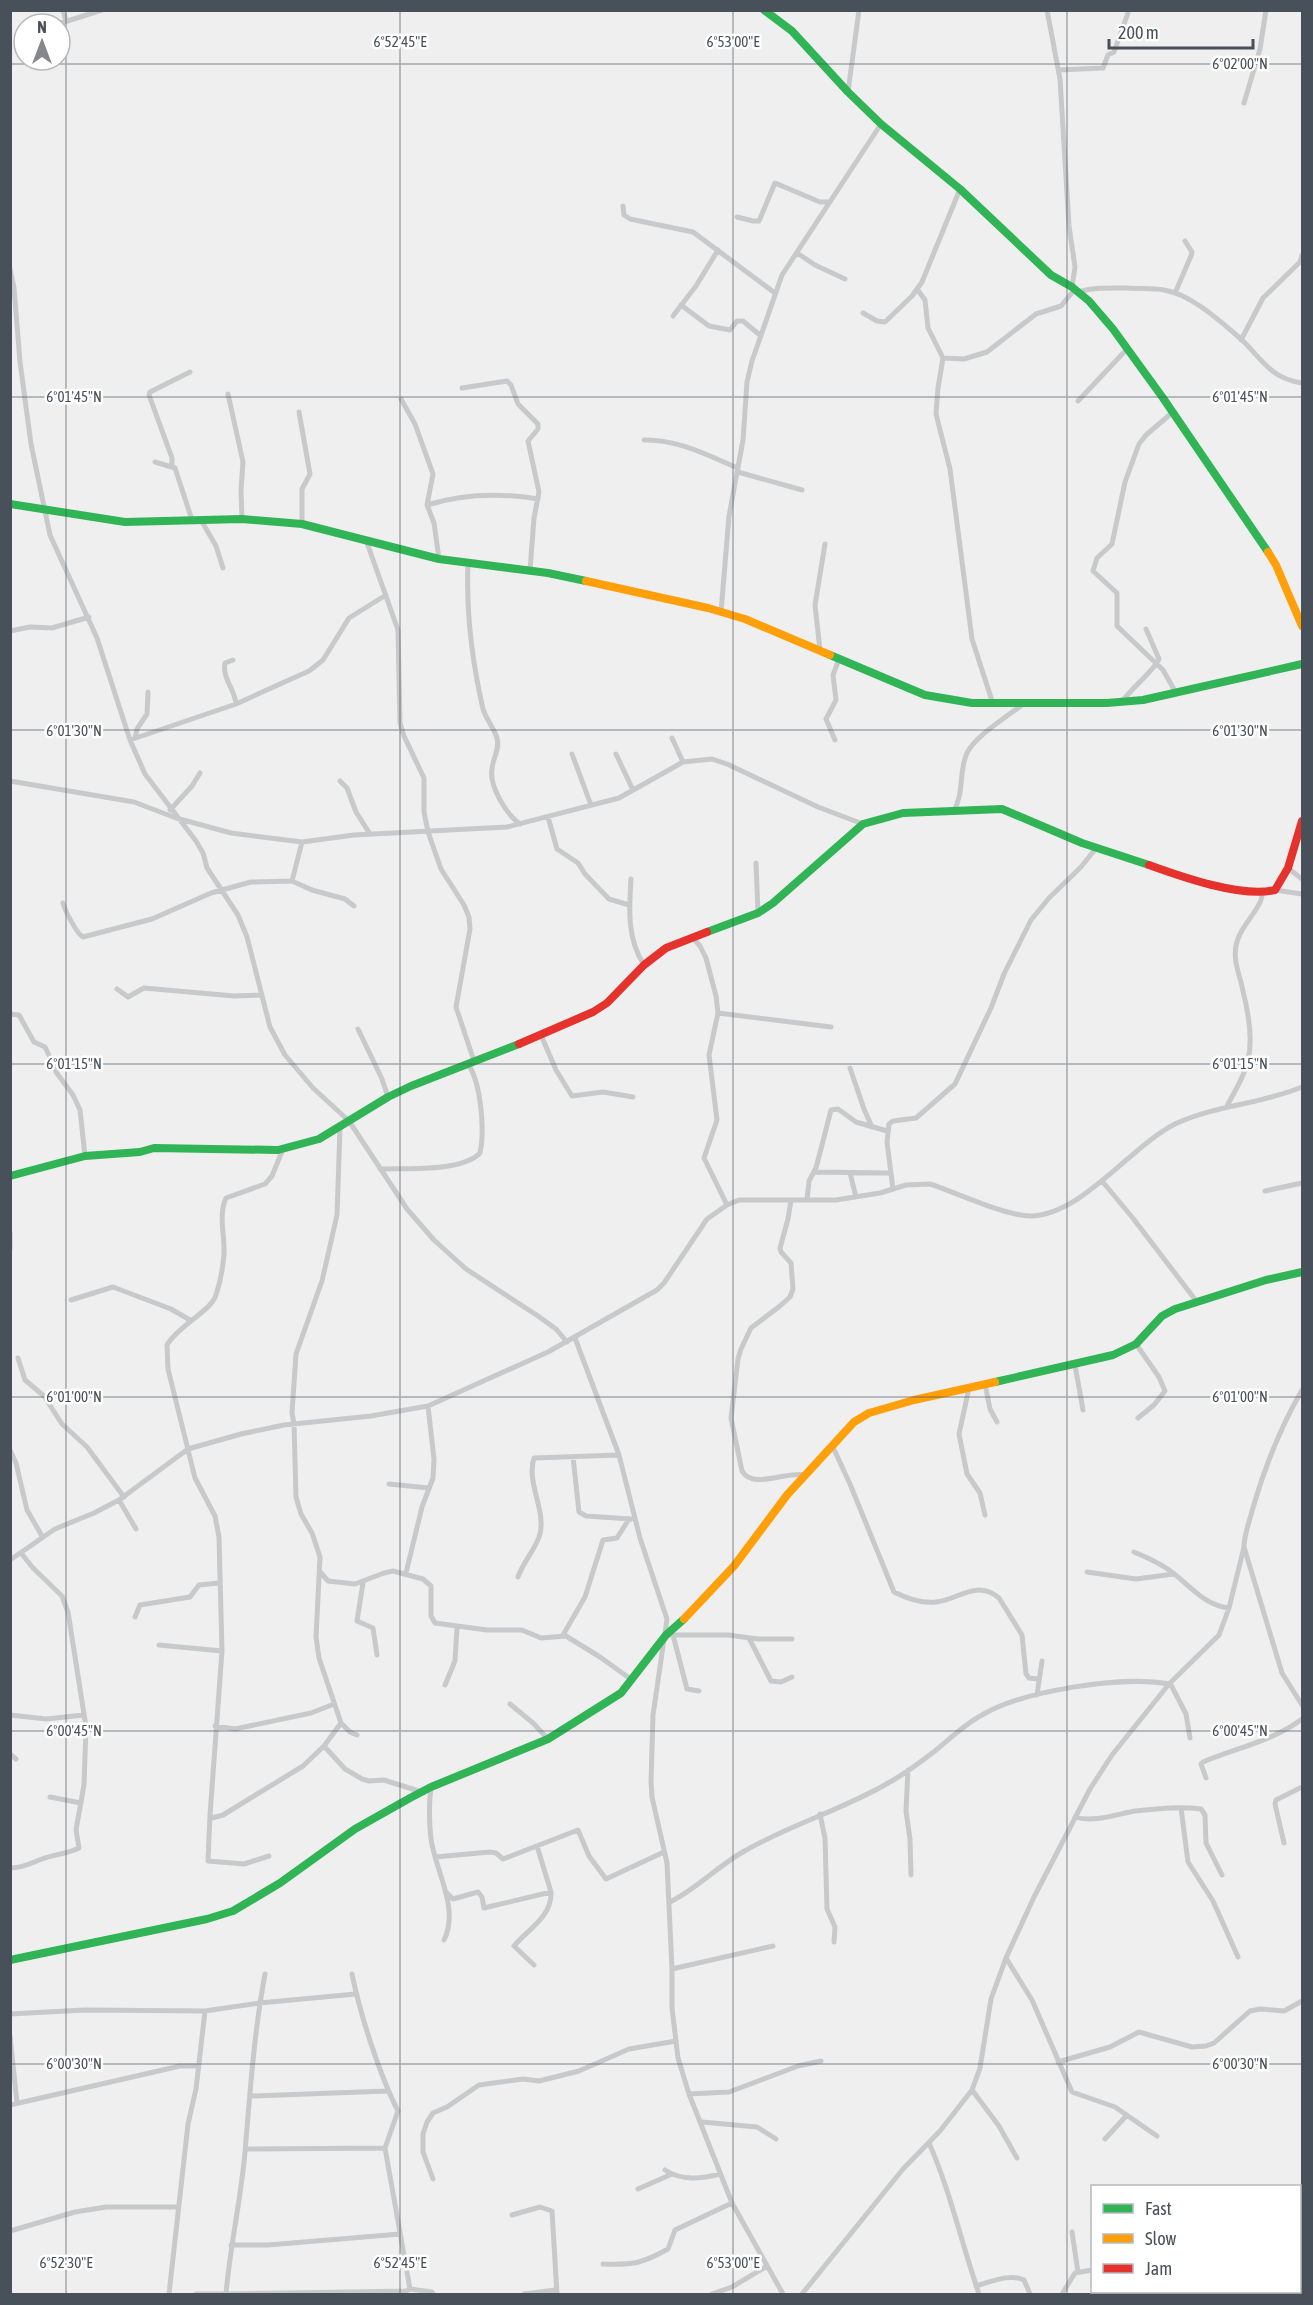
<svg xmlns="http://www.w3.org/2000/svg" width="1313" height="2305" font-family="'Asap Condensed',sans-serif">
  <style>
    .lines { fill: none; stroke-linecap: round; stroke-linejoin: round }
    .street { stroke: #c7c9ca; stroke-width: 5 }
    .fast { stroke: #30b455; stroke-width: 8 }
    .slow { stroke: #ff9f0a; stroke-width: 8 }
    .jam { stroke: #e5322d; stroke-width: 8 }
    .ticks { fill: none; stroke: #485159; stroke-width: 1.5; stroke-opacity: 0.45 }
    .ticks-label { font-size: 15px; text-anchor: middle; fill: #485159; stroke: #fff; stroke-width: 5; stroke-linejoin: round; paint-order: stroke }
  </style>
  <rect width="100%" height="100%" fill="#efefef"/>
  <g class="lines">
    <path class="street" d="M63,10L66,21
      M1047,10L1060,79L1069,226L1075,267L1072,287
      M58,24L102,10
      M1059,70L1103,68L1108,55L1114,52L1129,10
      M848,92L859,10
      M1244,103L1260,49L1266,10
      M623,206L624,215L630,219L693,232L775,293
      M737,217L753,221H759L775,183L820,202H830
      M797,253L815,265L845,279
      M10,269L14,288L20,362L31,444L50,535L97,638L130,740L145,774L196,841L203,853L207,868L238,915L247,937L270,1027L285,1055L313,1088L349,1121L407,1209L434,1240L466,1269L538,1316L556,1329L567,1342
      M917,289L925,300L928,328L943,358L938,388L936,414L950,469L972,639L993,704
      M1078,292C1095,287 1110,288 1128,288C1140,289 1153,288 1164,290C1191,294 1221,322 1241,339C1263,360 1270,378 1302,383
      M1175,293L1191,256L1192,252L1185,241
      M681,305L709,326L730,330L737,321H743L761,336
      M863,313L877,321L885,322L912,296L922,282L960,189
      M673,316L696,286L718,250
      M1241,340L1263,298L1300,262L1302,255
      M943,358L964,359L987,352L1036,314L1061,306L1075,289
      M462,388L507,381L511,385L518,404L538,424V429L528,441L539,492L534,518L530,570
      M228,394L243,462L241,490L242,519
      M401,399L415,424L433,474L427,505L434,523L439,559
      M1078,401L1127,349
      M299,412L310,474L302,489V524
      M1173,412L1146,435L1139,444L1125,482L1112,544L1097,558L1093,571L1117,593V626L1163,670L1176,693
      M644,440C677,439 709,456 738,468
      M155,462L175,468L192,520
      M172,465V458L149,395L150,392L190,372
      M738,472L802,490
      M427,505C462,494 502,493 538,499
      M201,520L216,546L223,568
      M366,540L398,630L400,723L404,736L424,778V812L428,832L441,869L464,905L469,917L470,929L456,1007L474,1061
      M468,563C466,612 472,661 483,709C486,719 494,728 497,738C500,750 493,757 492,769C489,786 506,814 520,824
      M721,612L729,516L743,440L747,382L752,361L782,275L881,124
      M10,631L30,627L52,628L89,617
      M820,650L815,605L825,544
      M233,660L225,663C222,679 235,689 236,704
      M1122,702C1131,688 1154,671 1159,659L1146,629
      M135,738L137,729L147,714L148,692
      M672,738L683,762
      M130,740L236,704L309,671L323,660L349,618L386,595
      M835,740L826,719L836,700L833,675L839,659
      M572,754L591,805
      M616,754L633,790
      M10,781L134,802L176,818L231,833L302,842L354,835L507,827L619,798L683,762L712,759L727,764L818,807L863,824
      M340,781L347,788L356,812L370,834
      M170,810L192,786L200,773
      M953,812C965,793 958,773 967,753C975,736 1008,716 1023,704
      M548,817L557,849L578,863L585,874L609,899L629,905
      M756,863L758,913
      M1288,868L1302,879
      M631,879C629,909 627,939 644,965
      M292,881L302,842
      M1275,890L1302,894
      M63,903C65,911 77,934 83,937L152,919L211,893L251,882L292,881L312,890L345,899L354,906
      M693,938L700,946L706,958L716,996L718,1013L709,1055L717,1120L704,1158L727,1205
      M117,989L128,997L144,988L234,996L262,995
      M718,1013L831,1027
      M10,1014L19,1015L34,1042L45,1047L47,1051L56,1072L73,1095L80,1110L85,1156
      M358,1029L382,1079L388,1097
      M541,1035L556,1070L572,1096L603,1092L633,1097
      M850,1068L864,1109L872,1127
      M1227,1106C1234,1092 1245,1076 1248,1060C1253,1040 1248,1011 1243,991C1240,975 1233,962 1236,946C1239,926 1263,908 1262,893
      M340,1128L337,1215L322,1281L296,1354L292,1413L294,1424L296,1497L301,1514L312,1533L320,1557L316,1637L319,1658L341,1723L350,1732L357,1735
      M283,1149L272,1176L265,1184L226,1198C218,1215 225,1236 224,1254C223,1267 220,1283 216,1295C211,1311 178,1326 167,1345L168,1369L195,1478L215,1516L219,1537L222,1651L210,1815L212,1818L223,1815L303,1766L324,1746L341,1723
      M380,1169C406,1168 462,1172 480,1153C485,1130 481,1083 468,1064
      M814,1172L890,1173
      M850,1173L856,1197
      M1102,1181L1132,1217L1197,1302
      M893,1189L887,1142L889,1124L893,1121L916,1118L955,1084L991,1008L1004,974L1031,920L1049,898L1081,867L1097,847
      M1265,1191L1302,1183
      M791,1200L788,1219L780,1248L781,1252L791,1263L793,1289L790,1297L780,1306L751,1328L741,1349L738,1359L731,1418L742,1471C753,1490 785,1471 805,1475
      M807,1200L809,1181L816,1168L831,1110L838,1109L856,1122L887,1131
      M10,1233V1249
      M71,1300L113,1287L171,1309L190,1320
      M575,1338L619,1455L640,1538L667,1619L653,1715L651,1782L652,1797L667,1863L672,1969V2008L678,2058L689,2094L732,2203L783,2294
      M1136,1344L1159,1377L1165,1391L1154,1405L1138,1418
      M18,1358L25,1380L44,1396L62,1424L87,1447L124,1497
      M1075,1365L1083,1410
      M985,1384L990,1409L997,1422
      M969,1388L959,1434L967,1474L980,1493L985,1515
      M1302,1390C1280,1428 1264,1469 1252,1511C1249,1523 1244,1535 1244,1547L1282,1673L1302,1705
      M832,1445L850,1484L894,1592C906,1598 921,1604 936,1602C958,1600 976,1579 999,1598L1022,1635L1026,1674L1029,1678L1038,1679
      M10,1450L16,1463L27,1510L42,1536
      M573,1457L579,1512L586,1516L631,1519
      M389,1484L429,1488
      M119,1500L136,1529
      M1134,1552C1146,1557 1158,1562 1169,1570C1189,1584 1203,1605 1229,1608
      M10,1560L55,1529L94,1513L119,1500L188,1449L241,1434L284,1425L371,1416L428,1406L548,1352L657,1290L664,1283L707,1219L727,1205L739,1200H836L880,1193L906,1185L930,1184C955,1192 1006,1216 1030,1216C1081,1216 1131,1146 1175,1124C1215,1105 1262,1104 1302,1087
      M1087,1572L1136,1579L1174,1574
      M321,1573L328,1581L355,1584L384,1573L393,1571L423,1579L431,1586V1616L435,1623L487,1630H522L541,1638L566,1636L600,1657L632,1680
      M406,1573L422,1507L433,1478L434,1459L428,1406
      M518,1577C523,1562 537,1547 540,1534C546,1510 526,1482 534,1458L619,1455
      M363,1583L357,1621L373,1628L377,1655
      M135,1617L140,1605L190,1597L199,1585L219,1583
      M563,1635L585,1597L603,1540L617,1538L629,1519
      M667,1635H728L758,1639H792
      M673,1635L687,1689L699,1691
      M749,1638L771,1681L781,1682L792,1677
      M159,1645L222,1651
      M1170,1683L1186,1714L1190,1738
      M445,1685L455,1661L457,1627
      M1037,1695L1042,1661
      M510,1704L533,1723L548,1739
      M10,1715L46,1719L84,1715
      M215,1726L235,1729L311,1713L334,1704
      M324,1746L345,1769L362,1779L369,1781L384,1780L422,1792
      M10,1754L16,1759
      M908,1770L906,1811L910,1839L911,1875
      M1206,1778L1201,1764L1203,1762C1236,1748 1273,1741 1302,1719
      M431,1787C429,1803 429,1822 431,1839C435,1870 460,1908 444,1940
      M50,1797L81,1803
      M1181,1808L1188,1862L1213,1901L1238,1957
      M820,1814L825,1838L827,1909L835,1927L834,1942
      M210,1815L208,1861L244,1864L269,1856
      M1075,1817C1093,1823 1117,1814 1135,1811C1156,1809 1179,1806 1201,1809L1205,1815L1206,1843L1222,1875
      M1284,1843L1275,1804L1276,1800L1302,1787
      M537,1846L551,1892
      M435,1857L490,1852L496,1853L503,1859L578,1830L589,1856L606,1879L664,1852
      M10,1868C23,1868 31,1863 42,1859C55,1854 67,1854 79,1848L76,1830L84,1785L86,1727L68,1612L62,1596L33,1568L21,1553
      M445,1891L453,1899L478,1892L482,1897L484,1908L551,1892C552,1917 528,1929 514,1946L534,1965
      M670,1902C696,1889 716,1868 741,1853C788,1825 843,1810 890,1782C904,1774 918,1764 931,1754C948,1741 963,1725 982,1715C1022,1691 1123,1675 1169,1684
      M1006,1958L1032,2000L1072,2092L1115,2107L1157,2136
      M672,1969L773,1946
      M352,1974C360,2014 380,2076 398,2111L385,2148L410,2289
      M10,2014L84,2010L205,2011L259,2003L356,1994
      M10,2036L17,2103
      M1058,2062L1110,2047L1139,2032L1192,2047L1206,2046L1214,2043L1250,2011L1260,2009L1284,2011L1302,2001
      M972,2090L999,2126L1017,2158
      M689,2094L729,2092L798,2066L821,2061
      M251,2096L387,2091
      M10,2105L180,2066H198
      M702,2122L757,2127L776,2139
      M1105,2139L1127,2115
      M929,2143C950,2190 962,2245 979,2294
      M245,2149L385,2148
      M665,2170C682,2181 701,2179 720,2174
      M433,2179L423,2152V2134L427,2122L433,2113L447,2107L479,2085L523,2079L539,2081L579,2071L629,2049L676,2041
      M638,2189L672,2174
      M512,2215L540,2207L552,2211L557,2294
      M1300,2228L1302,2227
      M10,2231L75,2212L106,2207H178
      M1072,2232L1078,2272
      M231,2245H268L400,2234
      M603,2264C633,2265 641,2264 668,2249L675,2230L732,2203
      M976,2286C991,2282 1009,2273 1024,2280L1030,2294
      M169,2294L188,2124L196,2089L205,2011
      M196,2294H227
      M226,2294C230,2246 241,2199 245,2152C250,2093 254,2033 265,1974
      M229,2294L406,2291L410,2289L432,2292L433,2294
      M524,2294L555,2290
      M712,2294L732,2287L767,2266
      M802,2294L903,2169L940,2131L972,2090L980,2068L991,1999L1006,1958L1034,1897L1090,1789L1112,1755L1169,1684L1219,1635L1229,1608L1244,1547
      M1062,2294L1075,2273L1092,2270
      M1153,2294V2292"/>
    <path class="fast" d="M764,10L792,31L848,92L881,124L960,189L1051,275L1072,287L1089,301L1113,329L1163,398L1268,552
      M10,504L125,522L242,519L302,524L439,559L548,573L586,581
      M830,655L925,695L972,703H1107L1143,700L1302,664
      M707,932L758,913L773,903L863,824L903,813L1002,809L1082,843L1149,865
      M10,1176L85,1156L140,1152L154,1148L278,1150L319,1139L388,1097L411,1086L519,1044
      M995,1382L1113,1355L1136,1344L1162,1316L1175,1309L1266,1280L1302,1272
      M10,1960L207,1919L233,1911L280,1883L355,1829L410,1798L431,1787L548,1739L621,1693L666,1635L684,1619"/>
    <path class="slow" d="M1268,552L1276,565L1302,626
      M586,581L708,608L745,619L830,655
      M684,1619L734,1566L787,1495L854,1422L869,1413L914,1400L995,1382"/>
    <path class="jam" d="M1149,865C1182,877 1242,898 1275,890L1288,868L1302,821
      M519,1044L593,1012L607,1003L644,965L666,948L707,932"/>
  </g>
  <path class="ticks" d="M66,10V2294M400,10V2294M733,10V2294M1067,10V2294M10,64H1302M10,397H1302M10,730H1302M10,1064H1302M10,1397H1302M10,1731H1302M10,2064H1302"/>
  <g class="ticks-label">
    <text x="400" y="47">6°52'45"E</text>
    <text x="733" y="47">6°53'00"E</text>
    <text x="1240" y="69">6°02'00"N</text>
    <text x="74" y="402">6°01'45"N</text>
    <text x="1240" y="402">6°01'45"N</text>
    <text x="74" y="736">6°01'30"N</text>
    <text x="1240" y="736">6°01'30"N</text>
    <text x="74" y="1069">6°01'15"N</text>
    <text x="1240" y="1069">6°01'15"N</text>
    <text x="74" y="1402">6°01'00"N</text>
    <text x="1240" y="1402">6°01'00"N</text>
    <text x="74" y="1736">6°00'45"N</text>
    <text x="1240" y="1736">6°00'45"N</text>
    <text x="74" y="2069">6°00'30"N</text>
    <text x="1240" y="2069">6°00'30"N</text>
    <text x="66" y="2268">6°52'30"E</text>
    <text x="400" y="2268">6°52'45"E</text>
    <text x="733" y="2268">6°53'00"E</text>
  </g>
  <rect width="1313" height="2305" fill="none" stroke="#485159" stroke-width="24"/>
  <rect x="1091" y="2185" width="210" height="108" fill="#ffffff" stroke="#b6b9bd" stroke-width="1.5"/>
  <rect x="1103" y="2204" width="30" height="9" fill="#30b455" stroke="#b6b9bd" stroke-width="1.5"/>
  <text x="1145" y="2215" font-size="18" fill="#485159">Fast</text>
  <rect x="1103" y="2234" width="30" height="9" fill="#ff9f0a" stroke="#b6b9bd" stroke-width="1.5"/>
  <text x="1145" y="2245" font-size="18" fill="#485159">Slow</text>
  <rect x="1103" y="2264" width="30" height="9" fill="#e5322d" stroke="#b6b9bd" stroke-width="1.5"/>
  <text x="1145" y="2275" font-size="18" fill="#485159">Jam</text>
  <g transform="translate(42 42)"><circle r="28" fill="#ffffff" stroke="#b6b9bd" stroke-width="1.5"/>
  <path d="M0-4.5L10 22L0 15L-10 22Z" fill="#82888e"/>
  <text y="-9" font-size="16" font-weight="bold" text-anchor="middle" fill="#485159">N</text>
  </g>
  <path d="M1109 39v9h144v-9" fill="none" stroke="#485159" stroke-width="3"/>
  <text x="1118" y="39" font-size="18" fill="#485159" stroke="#ffffff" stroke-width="4.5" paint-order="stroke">200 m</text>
</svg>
